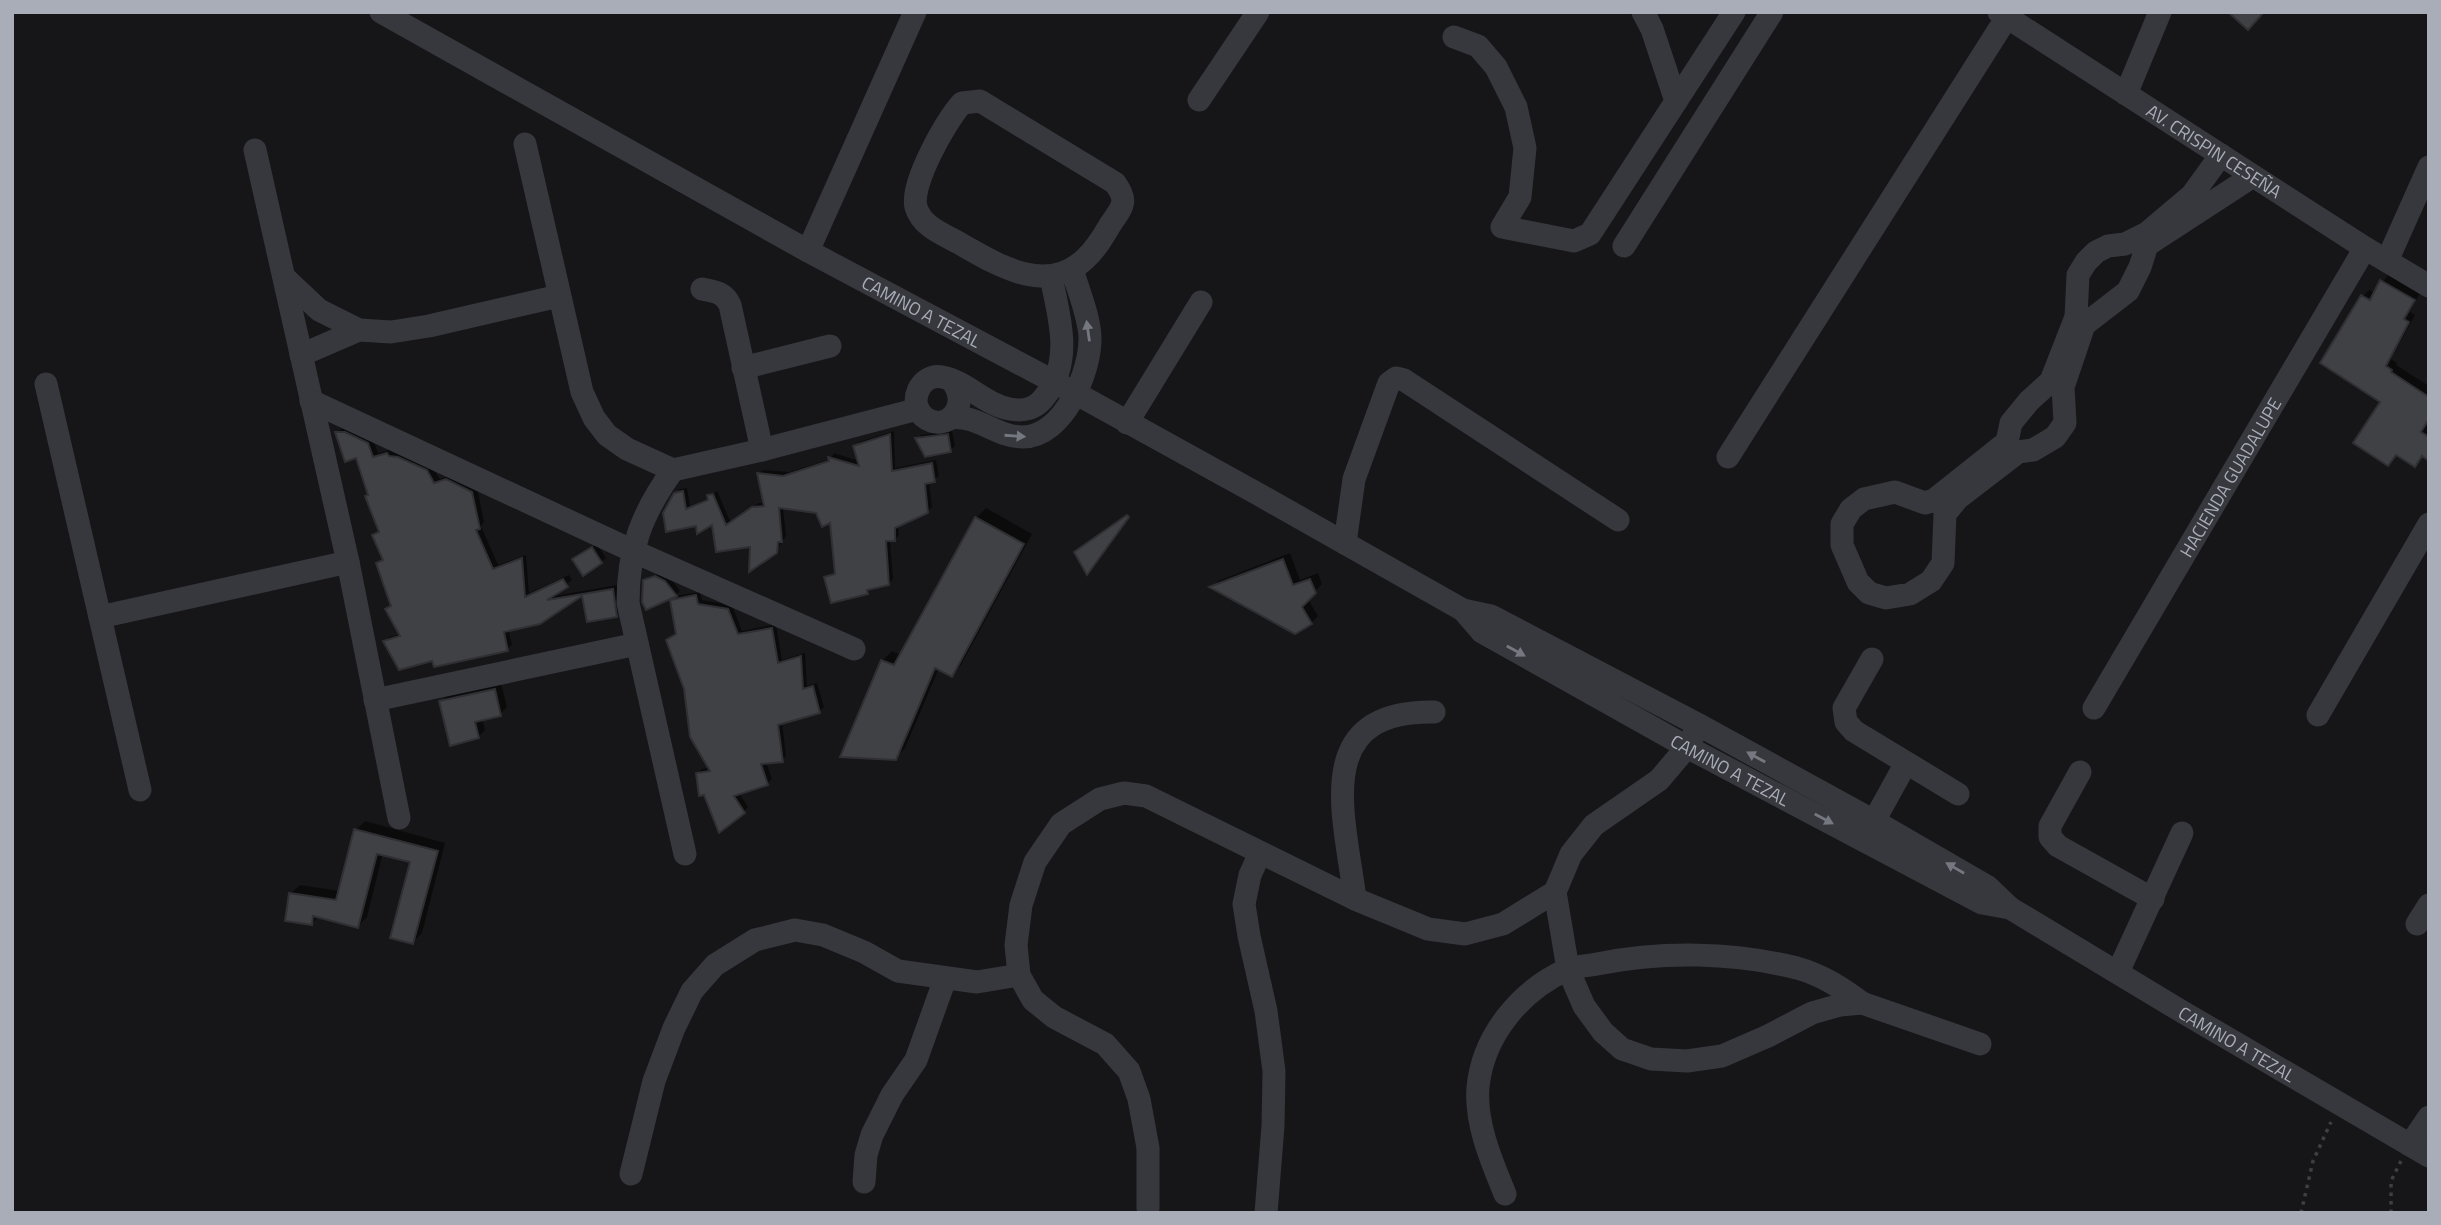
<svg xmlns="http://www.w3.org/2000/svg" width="2441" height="1225" font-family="'Titillium Web',sans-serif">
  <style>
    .shadow { fill: #0007 }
    .building { fill: #404145; stroke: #303034; stroke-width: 2 }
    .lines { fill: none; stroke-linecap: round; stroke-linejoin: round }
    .path { stroke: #3d3f44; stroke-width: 3.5; stroke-dasharray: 3.5 5; stroke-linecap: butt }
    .minor { stroke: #37383d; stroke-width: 23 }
    .oneway { fill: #757881 }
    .labels { text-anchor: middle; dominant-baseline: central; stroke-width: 6; stroke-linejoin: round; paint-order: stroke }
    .street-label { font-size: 18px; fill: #a8adb8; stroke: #111113 }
  </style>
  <rect width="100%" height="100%" fill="#161618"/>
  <path class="shadow" d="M2388,275L2420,293L2410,312L2415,315L2391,359L2397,363L2396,365L2429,386V459L2423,455L2414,465L2397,453L2388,464L2382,401L2363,296L2369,290L2375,293Z
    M342,428H351L373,439L378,453L392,449L393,452L404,453L431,466L440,479L452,475L477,487L484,522L481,526L498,565L526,555L529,593L569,575L572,580L549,597L617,585L621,610L616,615L588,620L583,593L539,622L508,629L512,645L507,649L434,658L385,641L390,637L401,634L387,609L392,605L378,563L384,558L374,536L379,531L367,496L369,493L357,456L337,433Z
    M894,431L895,468L936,460L939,476L929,482L932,507L927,512L898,525L899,535L894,540H890L893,579L889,583L872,587L867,592L826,578L836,572L831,521L817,511L783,507L786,536L776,551L752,545L713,522L668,530L676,494L680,489L687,488L690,506L709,498L717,491L731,523L758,503H765L758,474L763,470L789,472L830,459L834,453L859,461L855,447L859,442Z
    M952,431L955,446L950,450L917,439L921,435Z
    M986,508L1032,534L961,665L952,675L939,668L905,748L896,758L882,661L892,651L901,655L976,518Z
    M597,544L606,558L601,562L579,555Z
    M1290,553L1300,580L1318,573L1322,584L1308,599L1318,616L1311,623L1212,587L1218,581Z
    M661,573L670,577L680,591L675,596L700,592L702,600L732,605L742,631L776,624L782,660L805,653L807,686L817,683L824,707L819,711L782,722L786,756L782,760L766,762L772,779L767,783L739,793L748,807L744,811L705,794L698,773L702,769L710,768L668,640L678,633L671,597L645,581L649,577Z
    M501,683L507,707L500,714L482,718L485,730L478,737L441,702L448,695Z
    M365,821L445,843L422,933L413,942L412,861L383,853L367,917L358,926L319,916L312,923L291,893L300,885L340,891L356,830Z"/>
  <path class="building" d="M2228,12H2264L2248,30Z
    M2380,280L2415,300L2404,319L2409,322L2386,366L2392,370L2391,372L2429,397V419L2421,432L2429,437V461L2422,456L2415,467L2396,455L2388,466L2353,443L2380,402L2320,363L2361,295L2370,300Z
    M335,432H345L368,443L373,457L387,453L389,456L398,457L427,470L434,483L446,479L472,492L480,529L476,530L493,569L522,558L525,597L563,579L568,587L547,600L613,589L617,617L587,622L582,596L540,624L504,632L508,651L434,667L432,661L399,670L383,641L400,636L385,609L391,606L376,563L383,560L372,535L379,532L365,496L368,495L356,458L345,462Z
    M890,434L892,471L932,463L935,482L925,484L928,513L895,528V541H886L889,585L867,590L868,594L831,603L824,577L835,574L830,523L822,527L816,513L779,508L782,542H778L777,553L749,572L750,547L716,552L712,525L697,534L696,526L666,532L663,513L674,493L683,491L686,509L708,500L707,495L713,494L726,525L752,507L764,506L757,473L783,476L829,461L828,457L859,466L853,446Z
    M948,434L951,452L925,457L915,438Z
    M1127,515L1129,517L1087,575L1074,552Z
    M975,517L1024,544L952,677L935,668L896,760L840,757L881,660L894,665Z
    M592,547L602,563L583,576L572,559Z
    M1283,559L1293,585L1310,579L1316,593L1302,607L1312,624L1295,634L1209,587Z
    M655,576L665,581L677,596L646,610L642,602L643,580Z
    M696,595L698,604L728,609L738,634L772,628L778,663L801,656L803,689L813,686L820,713L778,725L783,762L761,764L768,785L734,796L745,813L719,833L704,795L699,796L696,773L710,771L690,737L684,689L666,640L676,634L670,600Z
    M495,689L501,716L475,722L479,738L450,746L439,701Z
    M354,829L438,851L413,944L390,938L410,862L377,854L358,928L313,916L312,925L285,921L289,893L336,900Z"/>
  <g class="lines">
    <path class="path" d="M2301,1213L2313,1161L2331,1122
      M2391,1213V1181L2401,1161"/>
    <g class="minor">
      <path id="s1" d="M381,12L808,251L1077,394L1258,494L1463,610L1491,616L1699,725L1874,821L1988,887L2010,908L2186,1014L2429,1156"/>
      <path d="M1643,12L1652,29L1676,101"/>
      <path id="s2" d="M1999,12L2365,248L2429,286"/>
      <path d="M1454,37L1478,46L1496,67L1516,107L1525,148L1520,197L1502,227L1574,241L1590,234L1734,12"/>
      <path d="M2126,94L2160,12"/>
      <path d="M1199,100L1258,12"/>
      <path d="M980,101L1115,183C1129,202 1122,207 1110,225C1103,237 1096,249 1085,259C1046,296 998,265 959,243C943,234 922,227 916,207C910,184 946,121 962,103Z"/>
      <path d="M525,144L582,392L594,418L607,435L627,449L673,470L762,450L918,409"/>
      <path d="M255,150L348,562L399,818"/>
      <path d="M2221,155L2192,195L2147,233L2125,244L2108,246L2096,252L2086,262L2078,275L2076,317L2051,381L2029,401L2011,423L2007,442L1934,500L1925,503L1895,492L1864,499L1851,509L1842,524V545L1858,582L1869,593L1886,598L1910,594L1931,581L1943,563L1945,514L1958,498L2018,452L2033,450L2055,437L2065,423L2063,387L2084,325L2128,291L2140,267L2147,245L2253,176"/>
      <path d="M1624,246L1772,12"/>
      <path d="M808,251L915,12"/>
      <path d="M2387,261L2429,167"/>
      <path d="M285,278L319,310L359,330"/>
      <path d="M702,289C715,292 724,292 730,305L762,450"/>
      <path d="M301,355L359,330L391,332L429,326L559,296"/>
      <path d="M743,368L830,346"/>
      <path d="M952,381C972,406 946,434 924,417C907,403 920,373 942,377C966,381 985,405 1010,409C1026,412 1037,408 1046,395C1073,360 1059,316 1051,277"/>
      <path d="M46,384L140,790"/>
      <path d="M311,401L633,551L854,649"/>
      <path d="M951,418C976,414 996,437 1023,437C1063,437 1091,372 1090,337C1089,315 1078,290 1072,269"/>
      <path d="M1127,423L1201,302"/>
      <path d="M1728,457L2007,17"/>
      <path d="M673,470C642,513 628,549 628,603L685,854"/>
      <path d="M1345,543L1354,479L1389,383L1396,378L1404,380L1618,520"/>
      <path id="s3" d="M1463,610L1482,632L1687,747L1982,903L2010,908"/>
      <path d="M100,617L348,562"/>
      <path d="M1872,659L1844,708L1846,722L1854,731L1958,794"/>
      <path d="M375,700L637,644"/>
      <path id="s4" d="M2094,708L2365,248"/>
      <path d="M2318,715L2429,524"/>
      <path d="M2080,772L2050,826V837L2058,846L2153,899"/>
      <path d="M1874,821L1906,763"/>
      <path d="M1260,853L1250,875L1244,904L1249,936L1266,1011L1274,1071L1273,1126L1266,1213"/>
      <path d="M1555,892L1568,969L1584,1006L1603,1032L1622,1049L1651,1059L1687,1061L1722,1056L1768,1036L1812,1013L1840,1005L1862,1003L1980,1044"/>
      <path d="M1355,899C1345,817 1309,710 1434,712"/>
      <path d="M2417,924L2429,905"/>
      <path d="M2118,972L2182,833"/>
      <path d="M2410,1145L2429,1117"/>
      <path d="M631,1174L654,1081L674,1028L692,991L715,965L755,940L795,930L823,935L864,952L898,971L977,982L1019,975"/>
      <path d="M864,1182L866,1155L872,1135L892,1095L916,1060L945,979"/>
      <path d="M1505,1194C1492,1162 1475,1124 1478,1087C1483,1036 1520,991 1566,970C1575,966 1587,966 1597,964C1662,951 1733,952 1797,968C1822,975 1842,988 1862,1003"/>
      <path d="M1148,1208V1148L1139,1099L1129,1071L1105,1044L1054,1017L1033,1000L1019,975L1016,945L1021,905L1035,862L1061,824L1100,799L1124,793L1146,796L1355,899L1428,929L1465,934L1503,924L1555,892L1571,854L1594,825L1659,780L1687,747L1699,725"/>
    </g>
  </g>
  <defs><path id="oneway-solid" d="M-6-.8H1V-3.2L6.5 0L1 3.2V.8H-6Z" transform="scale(1.75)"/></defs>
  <g class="oneway">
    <use href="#oneway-solid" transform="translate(1088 331) rotate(-98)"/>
    <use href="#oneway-solid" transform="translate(1015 436) rotate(4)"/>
    <use href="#oneway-solid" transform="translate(1516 651) rotate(29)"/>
    <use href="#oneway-solid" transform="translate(1756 757) rotate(-151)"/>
    <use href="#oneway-solid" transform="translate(1824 819) rotate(28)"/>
    <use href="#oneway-solid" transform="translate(1955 868) rotate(-150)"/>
  </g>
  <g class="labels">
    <g class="street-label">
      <text stroke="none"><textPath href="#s2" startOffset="256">AV. CRISPIN CESEÑA</textPath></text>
      <text stroke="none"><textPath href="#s1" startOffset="618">CAMINO A TEZAL</textPath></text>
      <text stroke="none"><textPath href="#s4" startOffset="268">HACIENDA GUADALUPE</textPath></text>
      <text stroke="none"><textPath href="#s3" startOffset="313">CAMINO A TEZAL</textPath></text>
      <text stroke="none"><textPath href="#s1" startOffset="2126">CAMINO A TEZAL</textPath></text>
    </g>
  </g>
  <rect width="2441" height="1225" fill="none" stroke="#a8adb8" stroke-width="28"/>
</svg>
